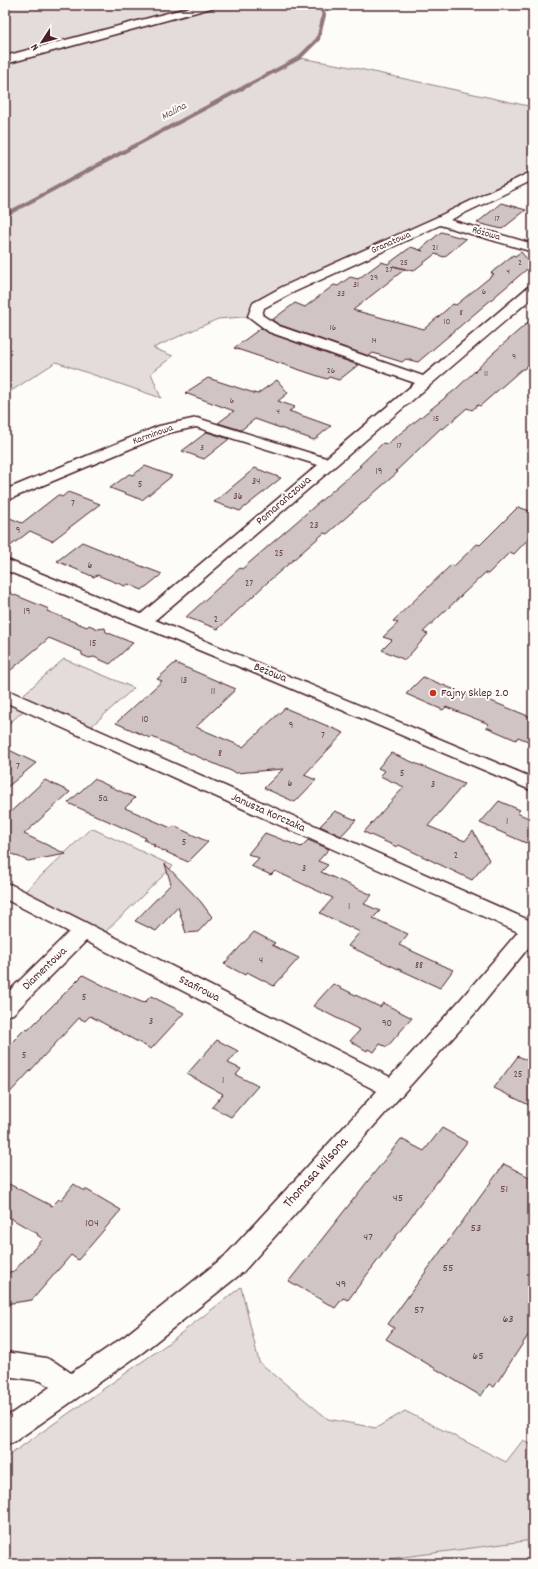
<svg xmlns="http://www.w3.org/2000/svg" width="538" height="1569" font-family="Dekko,sans-serif">
  <style>
    .built { fill: #f0ece8 }
    .green { fill: #e3dcda; stroke: #967e82 }
    .lines { fill: none; stroke-linecap: round; stroke-linejoin: round }
    .stream { stroke: #91777b; stroke-width: 4 }
    .building { fill: #d0c5c4; stroke: #4a1f2b }
    .street-casing { stroke: #4a1f2b; stroke-width: 3 }
    .primary-casing { stroke: #4a1f2b; stroke-width: 3 }
    .street { fill: #fdfcf7; fill-rule: evenodd }
    .primary { fill: #fdfcf7; fill-rule: evenodd }
    .poi-dot { fill: #c8321e; stroke: #fdfcf7; stroke-width: 1.5 }
    .labels { text-anchor: middle; dominant-baseline: central; stroke-width: 4; stroke-linejoin: round; paint-order: stroke }
    .far-number-label { font-size: 9px; fill: #6c4851 }
    .far-street-label { font-size: 10px; fill: #4a1f2b; stroke: #fdfcf7 }
    .number-label { font-size: 10px; fill: #6c4851 }
    .far-water-label { font-size: 11px; font-style: italic; fill: #73525a; stroke: #fdfcf7 }
    .street-label { font-size: 12px; fill: #4a1f2b; stroke: #fdfcf7 }
    .poi-label { font-size: 12px; fill: #4a1f2b; stroke: #fdfcf7; text-anchor: start }
    .near-number-label { font-size: 12px; fill: #6c4851 }
    .near-street-label { font-size: 14px; fill: #4a1f2b; stroke: #fdfcf7 }
  </style>
  <rect width="100%" height="100%" fill="#fdfcf7"/>
  <filter id="ink" filterUnits="userSpaceOnUse"><feTurbulence type="fractalNoise" baseFrequency=".025" numOctaves="2"/><feDisplacementMap in="SourceGraphic" scale="8" xChannelSelector="R" yChannelSelector="G"/><feConvolveMatrix kernelMatrix="1 2 1 2 8 2 1 2 1" color-interpolation-filters="sRGB"/></filter>
  <g filter="url(#ink)">
    <path class="built" d="M533,1540V1564H350L393,1559Z"/>
    <path class="green" d="M5,5H341L322,7L324,15L318,39L300,58L346,66L533,107V175L270,300L255,316L218,319L153,348L173,356L151,373L161,398L56,362L8,393L5,392Z
      M64,659L134,688L86,731L29,706L5,727V696L17,700Z
      M91,828L173,866L99,938L19,897Z
      M241,1287L259,1362L328,1419L376,1428L405,1411L506,1462L523,1440L533,1446V1540L350,1564H5V1458L163,1347Z"/>
    <g class="lines">
      <path class="stream" d="M5,215L299,58L318,39L324,15L320,5"/>
    </g>
    <path class="building" d="M501,203L526,210L502,229L477,223Z
      M441,232L466,239L444,257L435,254L413,271L393,266L405,269L353,310L424,329L453,304L456,305L494,274L491,273L513,255L515,256L521,252L527,259L533,261V264L418,362L406,359L402,362L373,353L369,356L280,325L272,320L295,303L305,307L334,285L338,286L350,277L358,279L381,262L388,264L411,247L423,251L420,250Z
      M533,318V361L524,369H522L480,406L478,405L472,410L467,408L443,429L441,428L396,471L398,472L327,534L324,533L316,540L270,580L218,629L186,617L240,568L242,569L361,466H359L383,443L387,444L456,389L494,353H493Z
      M261,328L269,333L358,365L339,380L329,377L327,379L234,348Z
      M208,378L257,394L277,380L288,393L278,401L295,407L289,411L331,426L314,440L255,419L241,430L218,423L234,411L185,393Z
      M207,432L229,439L204,459L182,451Z
      M145,466L172,476L142,500L110,488L129,474L133,475Z
      M255,468L281,478L240,511L214,502Z
      M68,492L100,504L52,541L30,531L5,550V516L22,523L58,495L62,497Z
      M518,507L533,512V534L514,554L510,552L488,574L485,573L423,632L428,634L405,660L382,650L392,640L383,637L398,623L393,621L451,565L454,566L477,544L480,545Z
      M82,542L136,564L162,574L142,590L128,584L125,586L97,575L94,577L57,561Z
      M5,591L49,609L47,611L87,627L89,625L98,629L105,628L106,632L133,643L110,664L94,657L89,658L82,655V652L49,638L5,675Z
      M175,663L236,689L196,727L243,747L285,708L344,733L304,775L316,780L295,802L264,788L283,769L236,773L152,737L150,738L116,723L162,681L157,679Z
      M423,677L468,695L471,693L533,718V743L518,737L516,740L486,727L489,724L446,707L443,710L406,694Z
      M5,748L36,763L5,789Z
      M391,753L464,784L428,826L465,841L473,831L489,860L472,880L399,845L397,847L364,832L404,787L380,776L385,771L378,768Z
      M94,779L135,798L125,808L171,828L174,826L208,842L188,862L153,846L155,845L144,840L146,838L68,803Z
      M45,780L70,792L24,834L66,854L28,861L5,851V817Z
      M499,801L520,810L517,813L533,820V834L526,843L480,823Z
      M335,811L356,820L341,836L320,826Z
      M265,833L301,847L308,840L329,849L318,861L328,865L321,872L372,895L364,904L380,911L373,918L408,934L399,945L453,970L440,988L348,946L360,932L320,913L333,898L275,871L271,875L251,866L259,858L248,854Z
      M165,864L201,902L212,917L198,932L186,933L178,907L156,931L135,921L171,884Z
      M254,932L275,943L272,945L299,958L274,986L247,972L245,975L224,964Z
      M83,975L112,990L144,1003L151,996L184,1013L151,1049L90,1016L85,1021L79,1018L5,1098V1049L25,1029L28,1030Z
      M333,984L380,1007L383,1003L412,1018L387,1047L380,1044L374,1052L368,1049L367,1051L350,1041L360,1030L313,1006Z
      M217,1040L238,1051L228,1063L241,1069L236,1075L258,1086L231,1117L212,1107L223,1094L187,1074Z
      M518,1056L533,1063V1107L494,1088Z
      M442,1128L467,1142L348,1300L343,1298L335,1308L289,1281L401,1139L424,1151Z
      M504,1164L533,1179V1328L494,1387L489,1384L481,1396L386,1339L394,1328L388,1324Z
      M5,1182L52,1206L59,1199L61,1200L74,1184L83,1190H87L121,1210L78,1260L71,1255L32,1300L5,1304V1273L14,1271L43,1239L37,1235L38,1234L5,1215Z"/>
    <g class="lines">
      <defs>
        <path id="street" d="M533,171V180L450,220L533,244V252L440,225L292,293L264,308L262,315L279,326L423,376L528,287L533,286V297L155,620L533,778V791L276,682L5,570V559L141,614L318,465L196,427L168,433L5,501V490L159,426L197,418L326,458L415,383L269,332L248,316L253,303L282,287L435,218Z
          M5,689L531,921L533,920V942L476,1012L243,1272L143,1352L14,1442L5,1445V1418L50,1387L41,1381L5,1376V1352L46,1358L55,1362L71,1373L125,1336L225,1256L377,1091L86,941L13,1014L5,1016V995L69,932L5,899V883L12,885L390,1077L460,1000L518,932L5,702Z"/>
        <path id="primary" d="M198,5H217L215,7L5,64V56Z"/>
      </defs>
      <use href="#street" class="street-casing"/>
      <use href="#primary" class="primary-casing"/>
      <use href="#street" class="street"/>
      <use href="#primary" class="primary"/>
    </g>
  </g>
  <circle class="poi-dot" cx="433" cy="693" r="4"/>
  <g class="labels">
    <g class="far-number-label">
      <text x="497" y="219">17</text>
      <text x="435" y="248">21</text>
      <text x="404" y="263">25</text>
      <text x="520" y="263">2</text>
      <text x="389" y="270">27</text>
      <text x="508" y="272">4</text>
      <text x="374" y="278">29</text>
      <text x="356" y="285">31</text>
      <text x="484" y="292">6</text>
      <text x="341" y="294">33</text>
      <text x="461" y="313">8</text>
      <text x="447" y="322">10</text>
      <text x="333" y="328">16</text>
      <text x="374" y="341">14</text>
      <text x="514" y="357">9</text>
      <text x="331" y="371">26</text>
      <text x="486" y="374">11</text>
      <text x="232" y="401">6</text>
      <text x="278" y="412">4</text>
      <text x="436" y="419">15</text>
      <text x="399" y="446">17</text>
      <text x="202" y="448">3</text>
    </g>
    <g class="far-street-label">
      <text transform="translate(486 234) rotate(16)">Różowa</text>
      <text transform="translate(391 243) rotate(-24)">Granatowa</text>
      <text transform="translate(153 435) rotate(-20)">Karminowa</text>
    </g>
    <g class="number-label">
      <text x="379" y="472">19</text>
      <text x="256" y="482">34</text>
      <text x="140" y="485">5</text>
      <text x="238" y="497">36</text>
      <text x="73" y="504">7</text>
      <text x="314" y="526">23</text>
      <text x="18" y="531">9</text>
      <text x="279" y="554">25</text>
      <text x="90" y="566">6</text>
      <text x="249" y="584">27</text>
      <text x="27" y="612">19</text>
      <text x="216" y="620">2</text>
      <text x="93" y="644">15</text>
      <text x="184" y="681">13</text>
      <text x="213" y="692">11</text>
      <text x="145" y="720">10</text>
      <text x="291" y="726">9</text>
      <text x="323" y="736">7</text>
      <text x="220" y="754">8</text>
      <text x="18" y="767">7</text>
      <text x="402" y="774">5</text>
      <text x="290" y="784">6</text>
      <text x="433" y="785">3</text>
      <text x="103" y="799">5a</text>
      <text x="507" y="822">1</text>
      <text x="184" y="843">5</text>
      <text x="456" y="856">2</text>
      <text x="304" y="869">3</text>
      <text x="349" y="907">1</text>
      <text x="261" y="961">4</text>
      <text x="419" y="966">88</text>
      <text x="84" y="998">5</text>
      <text x="151" y="1022">3</text>
      <text x="387" y="1024">90</text>
      <text x="24" y="1056">5</text>
      <text x="518" y="1075">25</text>
      <text x="223" y="1081">1</text>
    </g>
    <g class="far-water-label">
      <text transform="translate(174 112) rotate(-28)">Malina</text>
    </g>
    <g class="street-label">
      <text transform="translate(284 501) rotate(-41)">Pomarańczowa</text>
      <text transform="translate(270 673) rotate(22)">Beżowa</text>
      <text transform="translate(268 813) rotate(24)">Janusza Korczaka</text>
      <text transform="translate(45 969) rotate(-44)">Diamentowa</text>
      <text transform="translate(199 989) rotate(27)">Szafirowa</text>
    </g>
    <g class="poi-label">
      <text x="441" y="693">Fajny Sklep 2.0</text>
    </g>
    <g class="near-number-label">
      <text x="504" y="1189">51</text>
      <text x="398" y="1198">45</text>
      <text x="92" y="1223">104</text>
      <text x="476" y="1228">53</text>
      <text x="368" y="1237">47</text>
      <text x="448" y="1268">55</text>
      <text x="341" y="1284">49</text>
      <text x="419" y="1310">57</text>
      <text x="508" y="1319">63</text>
      <text x="478" y="1356">65</text>
    </g>
    <g class="near-street-label">
      <text transform="translate(316 1173) rotate(-48)">Thomasa Wilsona</text>
    </g>
  </g>
  <rect width="538" height="1569" fill="none" stroke="#fdfcf7" stroke-width="20"/>
  <rect x="10" y="10" width="518" height="1549" fill="none" stroke="#4a1f2b" stroke-width="1.5" filter="url(#ink)"/>
  <g transform="translate(42 42) rotate(234)" stroke="#fdfcf7" stroke-width="3" paint-order="stroke">
  <path d="M0-3L7 15L0 10L-7 15Z" fill="#4a1f2b"/>
  <text y="-6" font-size="11" font-weight="bold" text-anchor="middle" fill="#4a1f2b">N</text>
  </g>
</svg>
